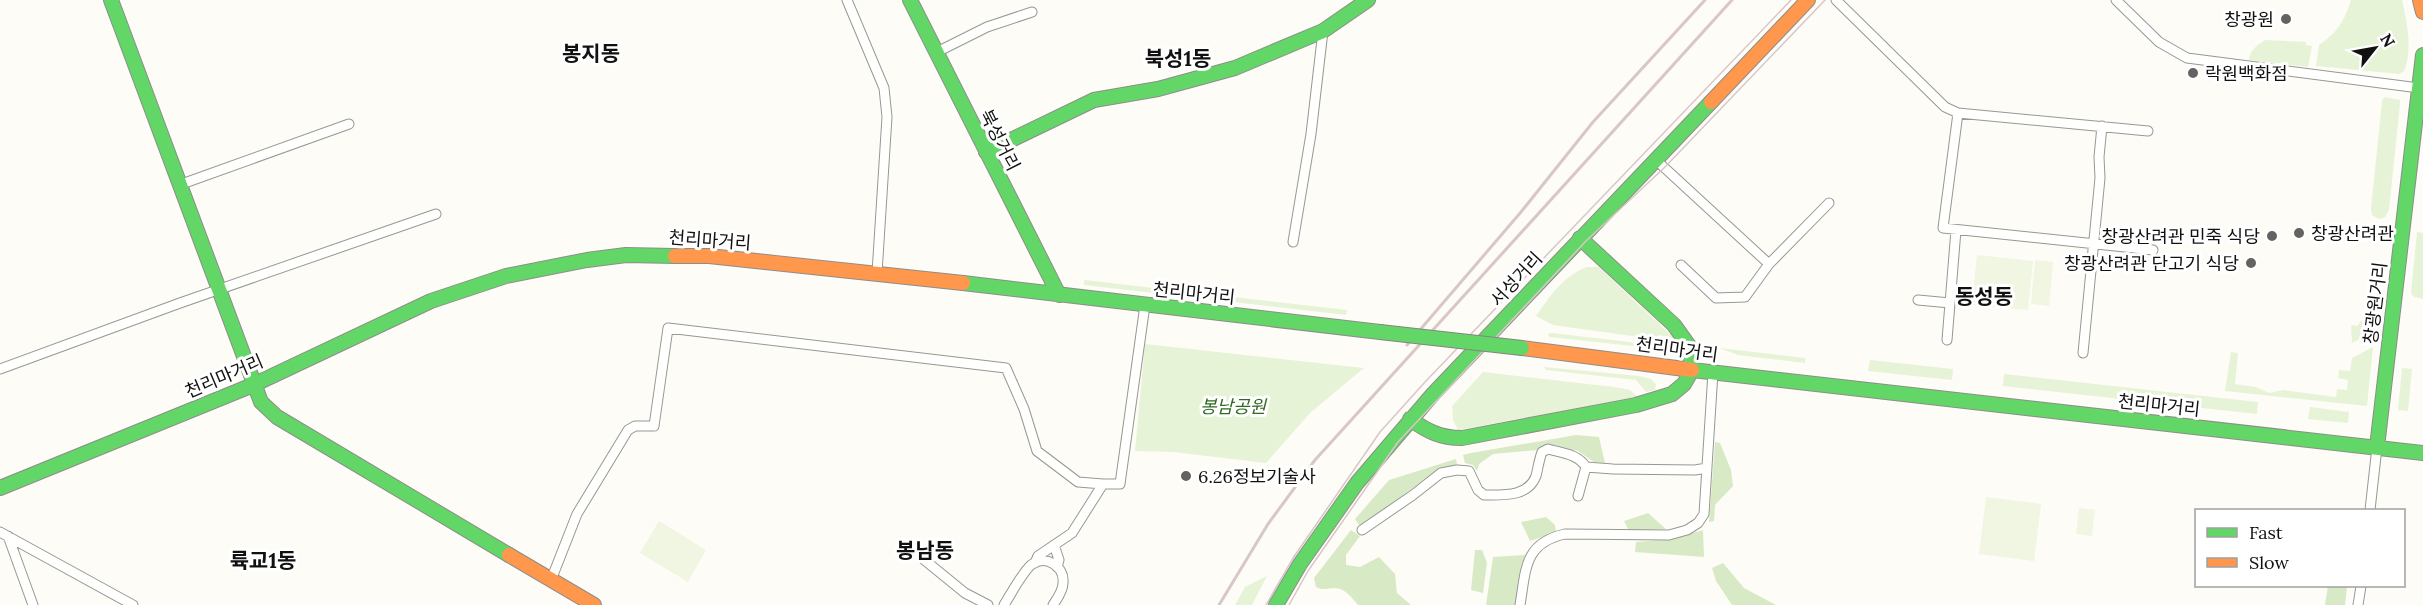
<svg xmlns="http://www.w3.org/2000/svg" width="2423" height="605" font-family="Lora,'Noto Sans KR',serif">
  <style>
    .green { fill: #e7f3d7 }
    .forest { fill: #d8eac5 }
    .pitch { fill: #f0f6e1 }
    .lines { fill: none; stroke-linecap: round; stroke-linejoin: round }
    .street-casing { stroke: #979795; stroke-width: 11 }
    .fast-casing { stroke: #8e8d8b; stroke-width: 16 }
    .slow-casing { stroke: #8e8d8b; stroke-width: 16 }
    .street { stroke: #fffffe; stroke-width: 9 }
    .fast { stroke: #63d668; stroke-width: 14 }
    .slow { stroke: #ff974d; stroke-width: 14 }
    .tram { stroke: #d9c6c7; stroke-width: 1.5 }
    .rail { stroke: #d9c6c7; stroke-width: 3 }
    .fast-bridge-casing { stroke: #858482; stroke-width: 16; stroke-linecap: butt }
    .fast-bridge { stroke: #63d668; stroke-width: 14 }
    .poi-dot { fill: #646362; stroke: #fff; stroke-width: 2 }
    .labels { text-anchor: middle; dominant-baseline: central; stroke-width: 6; stroke-linejoin: round; paint-order: stroke }
    .poi-label { font-size: 18px; fill: #111; stroke: #fff; text-anchor: end }
    .street-label { font-size: 18px; fill: #111; stroke: #fff }
    .park-label { font-size: 18px; font-style: italic; fill: #2f6b1f; stroke: #fff }
    .quarter-label { font-size: 21px; font-weight: bold; fill: #111; stroke: #fff }
  </style>
  <rect width="100%" height="100%" fill="#fdfcf7"/>
  <path class="green" d="M2351,0H2402C2407,21 2413,51 2404,71L2399,74L2316,66L2319,45C2337,33 2345,20 2351,0Z
    M2265,40L2306,42V45L2312,46L2308,67L2249,60C2250,49 2257,46 2265,40Z
    M2384,97L2400,100V104L2389,210L2385,217L2379,219L2372,215L2371,209L2382,101Z
    M2417,232L2423,233V299L2414,297L2411,293Z
    M1587,267H1599L1674,338L1659,335L1654,339L1553,325L1536,316C1550,296 1563,276 1587,267Z
    M1084,280L1347,310L1346,315L1084,285Z
    M2362,320L2375,331L2352,343L2351,325L2357,326Z
    M1552,333L1673,347H1677L1671,350L1549,337L1548,334Z
    M1145,344L1364,368L1310,413L1266,463L1173,452L1135,451Z
    M2373,347L2367,406L2225,391L2231,352L2238,353L2235,384L2256,387L2269,393L2283,390L2336,397L2337,389L2347,390L2348,380L2338,378L2339,370L2350,371L2352,358Z
    M1719,348L1805,358V363L1738,355Z
    M1870,360L1953,369L1952,380L1868,371Z
    M1544,367L1639,376L1651,379L1656,384L1655,390L1646,392L1636,380L1546,370Z
    M2402,368L2412,369L2408,411L2398,410Z
    M1483,372L1614,387L1630,390L1638,397L1458,430L1453,420L1452,406Z
    M2004,374L2258,402L2257,414L2003,386Z
    M2310,407L2349,412L2348,423L2308,419Z
    M1267,576L1252,605H1235L1245,587Z"/>
  <path class="forest" d="M1576,435L1599,437L1605,463L1594,462L1578,451L1555,445L1538,450L1493,454L1479,464L1477,471L1473,465L1465,463L1463,455L1471,453Z
    M1715,442L1720,443L1731,470L1733,486L1715,505L1714,521L1709,522Z
    M1456,459L1457,465L1430,475L1363,525H1359L1355,519L1389,480Z
    M1648,513L1666,529L1629,531L1624,521Z
    M1546,517L1555,525L1556,532L1530,541L1521,522Z
    M1351,530L1360,536L1346,555V565L1360,567L1379,557L1395,574L1397,593L1411,605H1358C1352,598 1345,588 1335,588C1327,588 1324,591 1316,587L1314,578Z
    M1703,530L1704,557L1635,552L1636,542L1672,539Z
    M1475,550H1482L1487,563L1483,593L1471,590Z
    M1525,555L1516,605H1486L1493,557Z
    M1723,563L1744,588L1776,605H1732L1716,581L1712,568Z
    M2328,586H2347L2345,605H2325Z"/>
  <path class="pitch" d="M1977,255L2033,261L2028,310L1972,305Z
    M2035,260L2053,262L2049,306L2031,304Z
    M1986,497L2041,504L2034,561L1979,554Z
    M2079,508L2095,510L2092,536L2076,534Z
    M659,521L706,550L688,582L640,553Z"/>
  <g class="lines">
    <defs>
      <path id="street" d="M847,0L884,88L887,117L877,273
        M1836,0L1945,107L1958,113L2148,131
        M2116,0L2159,42L2187,58L2419,88
        M937,52L987,27L1032,12
        M1958,113L1943,228L2153,250
        M1656,160L1769,264
        M179,185L349,124
        M1293,242L1311,134L1323,31
        M1681,265L1716,298L1745,297L1769,264L1829,203
        M1918,300L1950,303
        M1947,340L1956,230
        M2083,353L2100,178L2099,157L2102,126
        M0,369L180,303L436,214
        M1578,496L1586,467
        M2370,510L2377,447
        M1362,530L1413,495L1441,473L1457,470L1469,471L1478,490L1484,495C1504,495 1528,497 1536,476C1538,468 1539,460 1542,452L1548,449C1562,453 1578,454 1586,467L1613,469L1695,470L1707,468
        M0,532L133,605
        M8,536L33,605
        M1054,545L1059,560L1057,567
        M922,558L965,593L988,605
        M1035,563L1038,556L1072,533L1103,484H1120L1145,305
        M551,580L577,514L628,430L635,426H654L668,328L1006,368L1024,409L1037,451L1078,482L1103,484
        M1004,605C1011,594 1022,573 1031,565C1045,554 1065,566 1063,583C1063,591 1057,599 1053,605
        M1520,605C1526,569 1524,543 1565,534L1669,535L1687,530L1698,523L1704,514L1713,372
        M2358,605L2361,586"/>
      <path id="fast" d="M111,0L261,402L277,417L509,555
        M910,0L1059,295
        M986,152L1094,100L1158,89L1235,68L1323,31L1368,0
        M963,283L1380,332
        M1692,370L2423,453
        M1410,419C1427,431 1440,438 1462,438L1636,405L1672,394L1684,384L1692,370L1689,346L1674,325L1580,238
        M2377,447L2423,55
        M0,488L253,385L431,301L506,276L587,260L626,255L675,256
        M1276,605L1300,564L1357,483L1433,394L1711,102"/>
      <path id="slow" d="M2420,0L2423,12
        M1711,102L1808,0
        M675,256H709L963,283
        M1522,348L1692,370
        M509,555L594,605"/>
    </defs>
    <use href="#street" class="street-casing"/>
    <use href="#fast" class="fast-casing"/>
    <use href="#slow" class="slow-casing"/>
    <use href="#street" class="street"/>
    <use href="#fast" class="fast"/>
    <use href="#slow" class="slow"/>
    <path class="tram" d="M1266,605L1293,558L1380,432L1425,382L1791,0
      M1289,605L1308,571L1398,442L1586,241L1665,167L1825,0"/>
    <path class="rail" d="M1407,345L1521,212L1593,122L1705,0
      M1219,605L1268,524L1315,460L1732,0"/>
    <defs>
      <path id="fast-bridge" d="M1380,332L1522,348"/>
    </defs>
    <use href="#fast-bridge" class="fast-bridge-casing"/>
    <use href="#fast-bridge" class="fast-bridge"/>
  </g>
  <g class="poi-dot">
    <circle cx="2286" cy="19" r="6"/>
    <circle cx="2193" cy="73" r="6"/>
    <circle cx="2299" cy="233" r="6"/>
    <circle cx="2272" cy="236" r="6"/>
    <circle cx="2251" cy="263" r="6"/>
    <circle cx="1186" cy="476" r="6"/>
  </g>
  <g class="labels">
    <g class="poi-label">
      <text x="2274" y="19">창광원</text>
      <text x="2205" y="73" text-anchor="start">락원백화점</text>
      <text x="2311" y="233" text-anchor="start">창광산려관</text>
      <text x="2260" y="236">창광산려관 민죽 식당</text>
      <text x="2239" y="263">창광산려관 단고기 식당</text>
      <text x="1198" y="476" text-anchor="start">6.26정보기술사</text>
    </g>
    <g class="street-label">
      <text transform="translate(1000 140) rotate(63)">북성거리</text>
      <text transform="translate(710 240) rotate(4)">천리마거리</text>
      <text transform="translate(1516 279) rotate(-47)">서성거리</text>
      <text transform="translate(1194 293) rotate(6)">천리마거리</text>
      <text transform="translate(2375 303) rotate(-83)">창광원거리</text>
      <text transform="translate(1677 349) rotate(8)">천리마거리</text>
      <text transform="translate(224 376) rotate(-23)">천리마거리</text>
      <text transform="translate(2159 405) rotate(6)">천리마거리</text>
    </g>
    <g class="park-label">
      <text x="1233" y="406">봉남공원</text>
    </g>
    <g class="quarter-label">
      <text x="591" y="53">봉지동</text>
      <text x="1178" y="58">북성1동</text>
      <text x="1984" y="296">동성동</text>
      <text x="925" y="550">봉남동</text>
      <text x="263" y="560">륙교1동</text>
    </g>
  </g>
  <rect x="2195" y="509" width="210" height="78" fill="#ffffff" stroke="#a0a0a0" stroke-width="1.5"/>
  <rect x="2207" y="528" width="30" height="9" fill="#63d668" stroke="#a0a0a0" stroke-width="1.5"/>
  <text x="2249" y="539" font-size="18" fill="#111111">Fast</text>
  <rect x="2207" y="558" width="30" height="9" fill="#ff974d" stroke="#a0a0a0" stroke-width="1.5"/>
  <text x="2249" y="569" font-size="18" fill="#111111">Slow</text>
  <g transform="translate(2375 48) rotate(59)" stroke="#ffffff" stroke-width="4.5" paint-order="stroke">
  <path d="M0-4.5L10 22L0 15L-10 22Z" fill="#111111"/>
  <text y="-9" font-size="16" font-weight="bold" text-anchor="middle" fill="#111111">N</text>
  </g>
</svg>
